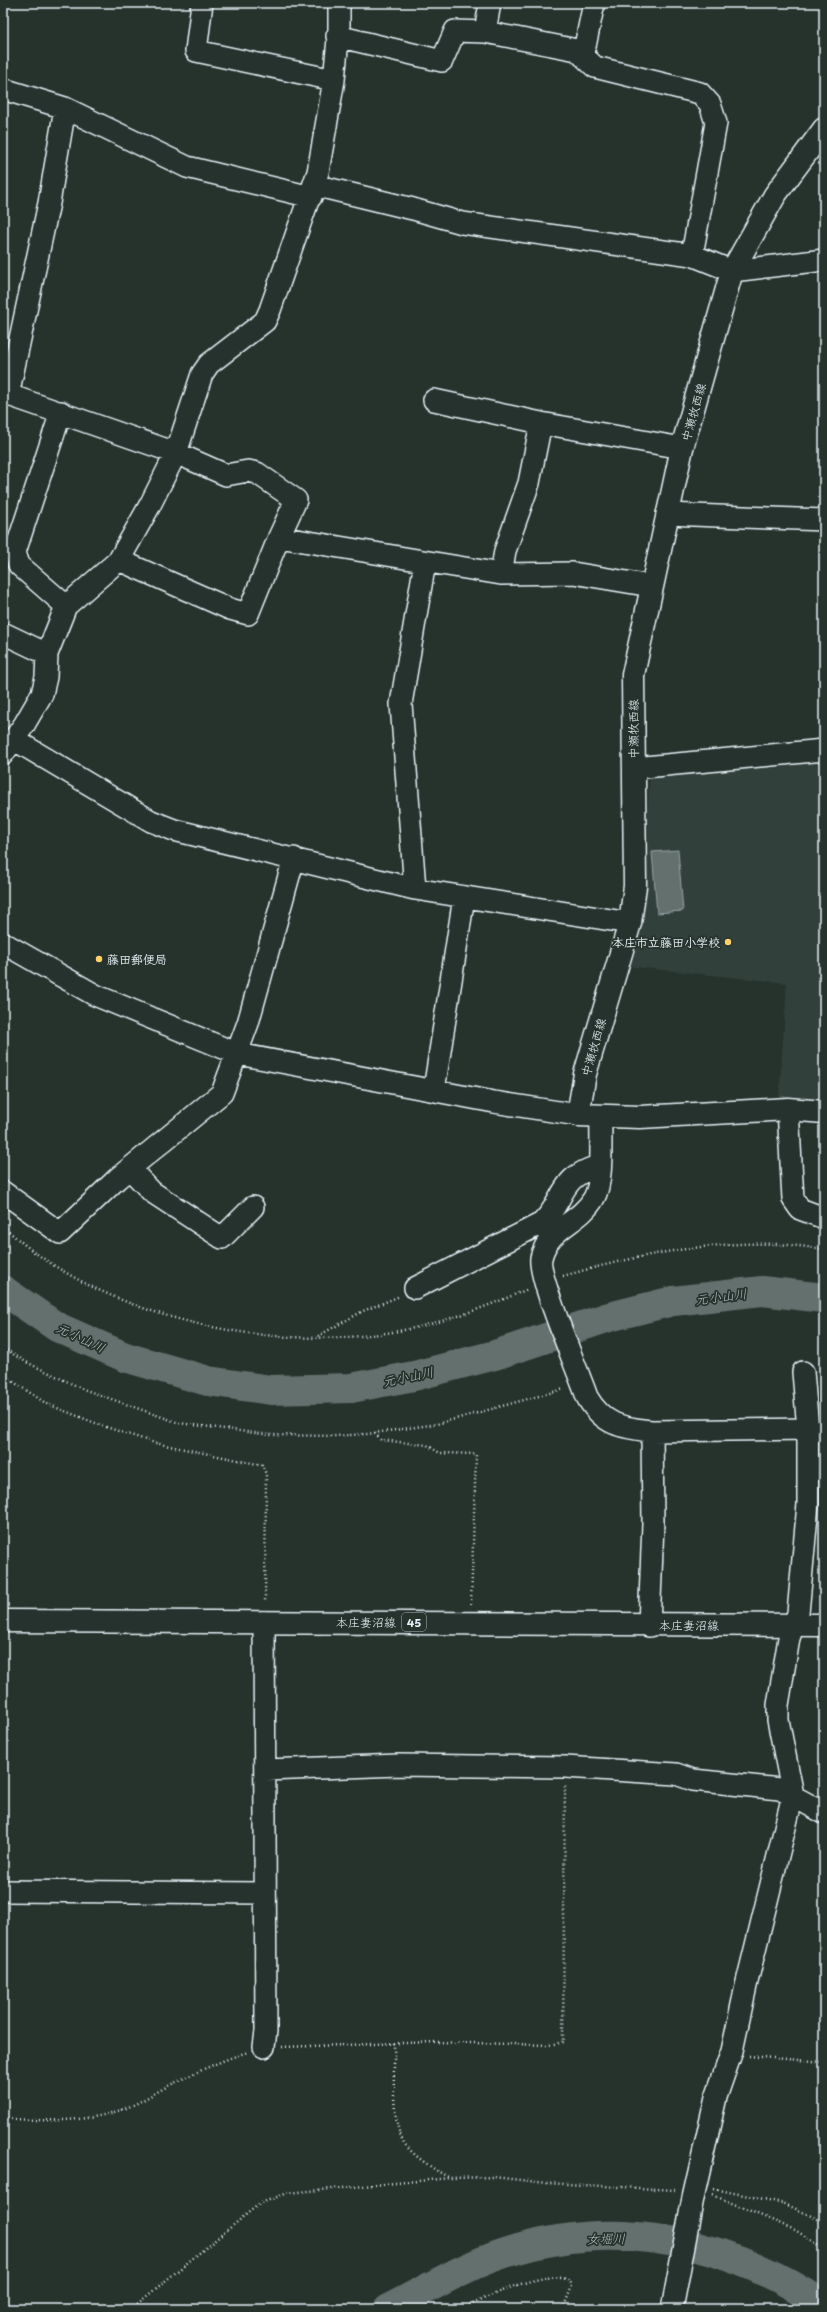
<svg xmlns="http://www.w3.org/2000/svg" width="827" height="2312" font-family="'Playpen Sans','Klee One',sans-serif">
  <style>
    .built { fill: #333f3a }
    .water { fill: #636f6d; stroke: #98a3a5 }
    .lines { fill: none; stroke-linecap: round; stroke-linejoin: round }
    .river { stroke: #636f6d; stroke-width: 30 }
    .minor-casing { stroke: #e8f1f8; stroke-width: 24 }
    .major-casing { stroke: #e8f1f8; stroke-width: 25 }
    .path { stroke: #e8f1f8; stroke-width: 2.5; stroke-dasharray: 1 3; stroke-linecap: butt }
    .minor { stroke: #26332d; stroke-width: 21 }
    .major { stroke: #26332d; stroke-width: 22 }
    .poi-dot { fill: #ffd166; stroke: #26332d; stroke-width: 1.5 }
    .labels { text-anchor: middle; dominant-baseline: central; stroke-width: 3.5; stroke-linejoin: round; paint-order: stroke }
    .shield { fill: #26332d; stroke: #aeb8bb; stroke-width: 1 }
    .shield-label { font-size: 11px; font-weight: bold; fill: #e8f1f8 }
    .street-label { font-size: 12px; fill: #e8f1f8; stroke: #26332d }
    .poi-label { font-size: 12px; font-weight: bold; fill: #e8f1f8; stroke: #26332d; text-anchor: end }
    .water-label { font-size: 13px; font-style: italic; fill: #b3bdc0; stroke: #26332d }
  </style>
  <rect width="100%" height="100%" fill="#26332d"/>
  <filter id="ink" filterUnits="userSpaceOnUse"><feTurbulence type="fractalNoise" baseFrequency=".025" numOctaves="2"/><feDisplacementMap in="SourceGraphic" scale="8" xChannelSelector="R" yChannelSelector="G"/><feConvolveMatrix kernelMatrix="1 2 1 2 8 2 1 2 1" color-interpolation-filters="sRGB"/></filter>
  <g filter="url(#ink)">
    <path class="built" d="M824,756V1098H779L787,983L625,966L640,918L650,774Z"/>
    <path class="water" d="M678,850L683,911L657,913L652,852Z"/>
    <g class="lines">
      <path class="river" d="M3,1290L57,1327L125,1357L208,1381L271,1390L351,1388L414,1376L495,1355L609,1317L673,1301L762,1291L824,1298
        M388,2309C426,2290 464,2266 505,2253C617,2216 728,2241 824,2305"/>
      <defs>
        <path id="minor" d="M202,3L196,51L334,80
          M485,32L490,3
          M337,36L442,61L455,31L485,32L577,50L595,67L700,93L710,104L716,123L692,255
          M583,56L594,3
          M3,89L65,108L187,167L311,197
          M314,185L413,209L462,223L692,255L732,271L824,260
          M3,393L176,453L226,475L248,471L257,473L296,500L279,537L248,614L230,609L119,560
          M8,395L49,203L65,108
          M434,400L541,423
          M61,412L15,552L19,565L66,606
          M667,514L824,520
          M279,537L501,574L573,573L651,586
          M501,574L505,551L529,483L541,423L682,448
          M3,633L47,654
          M13,739L151,821L174,830L415,889L630,923
          M3,754L24,725L42,694L46,677L47,654L66,606L119,560L150,505L176,453L202,374L209,364L265,321L270,310L318,172L334,80L339,29V3
          M634,768L824,750
          M415,889L401,704L425,562
          M3,943L95,995L238,1054L494,1102L578,1115
          M434,1090L464,897
          M788,1109L793,1199L800,1209L824,1218
          M601,1117C600,1138 604,1180 594,1198C579,1224 548,1227 541,1258C537,1276 579,1373 587,1397C603,1425 622,1428 652,1431L808,1429
          M131,1170L152,1192L222,1238L253,1207
          M3,1192L60,1233L118,1178L222,1093L248,1023L294,858
          M415,1288L542,1223C567,1198 558,1177 599,1166
          M649,1626L653,1523L652,1431
          M266,1770L399,1765L565,1767L676,1774L693,1780L780,1789L824,1813
          M3,1891L265,1893
          M264,2047L266,2031L264,1622
          M672,2309L693,2198L716,2097L732,2051L746,1986L793,1795L778,1720V1705L789,1638L798,1613L808,1504V1429L803,1372"/>
        <path id="major" d="M824,129L775,195L732,271L682,448L633,675L635,886L630,923L585,1074L578,1115L640,1117L788,1109L824,1112
          M3,1621L824,1625"/>
      </defs>
      <use href="#minor" class="minor-casing"/>
      <use href="#major" class="major-casing"/>
      <path class="path" d="M3,1226C99,1317 265,1353 393,1332C441,1324 484,1308 528,1289
        M563,1276C632,1257 703,1241 776,1244C792,1245 808,1247 824,1249
        M318,1336L363,1311L400,1296
        M3,1348L26,1362L83,1389L179,1423L270,1435L335,1436L367,1434L437,1424L564,1389
        M3,1375L47,1404L103,1426L155,1443L262,1465L266,1474L265,1603
        M375,1433L381,1440L427,1445L440,1453L476,1454L471,1604
        M394,2043C395,2073 390,2111 402,2139C408,2153 436,2171 450,2178
        M282,2047L435,2042L549,2045L563,2042L565,1786
        M749,2056L824,2062
        M3,2118C42,2121 80,2123 118,2111C137,2105 154,2093 172,2084C197,2072 222,2060 248,2052
        M714,2189L783,2203L824,2222
        M713,2195L795,2230L824,2248
        M131,2309L253,2209L261,2203L288,2193L450,2178L494,2177L547,2183L675,2190
        M462,2309C485,2298 547,2267 570,2281L572,2286L563,2309"/>
      <use href="#minor" class="minor"/>
      <use href="#major" class="major"/>
    </g>
  </g>
  <g class="poi-dot">
    <circle cx="728" cy="942" r="4"/>
    <circle cx="99" cy="959" r="4"/>
  </g>
  <g class="labels">
    <rect class="shield" x="402" y="1613" width="24" height="18" rx="3"/>
    <g class="shield-label">
      <text x="414" y="1622">45</text>
    </g>
    <g class="street-label">
      <text transform="translate(693 412) rotate(-74)">中瀬牧西線</text>
      <text transform="translate(633 729) rotate(-90)">中瀬牧西線</text>
      <text transform="translate(593 1047) rotate(-74)">中瀬牧西線</text>
      <text x="366" y="1622">本庄妻沼線</text>
      <text x="689" y="1625">本庄妻沼線</text>
    </g>
    <g class="poi-label">
      <text x="720" y="942">本庄市立藤田小学校</text>
      <text x="107" y="959" text-anchor="start">藤田郵便局</text>
    </g>
    <g class="water-label">
      <text transform="translate(721 1296) rotate(-7)">元小山川</text>
      <text transform="translate(81 1337) rotate(25)">元小山川</text>
      <text transform="translate(408 1376) rotate(-12)">元小山川</text>
      <text transform="translate(606 2238) rotate(-1)">女堀川</text>
    </g>
  </g>
  <rect width="827" height="2312" fill="none" stroke="#26332d" stroke-width="16"/>
  <rect x="8" y="8" width="811" height="2296" fill="none" stroke="#e8f1f8" stroke-width="1.5" filter="url(#ink)"/>
</svg>
